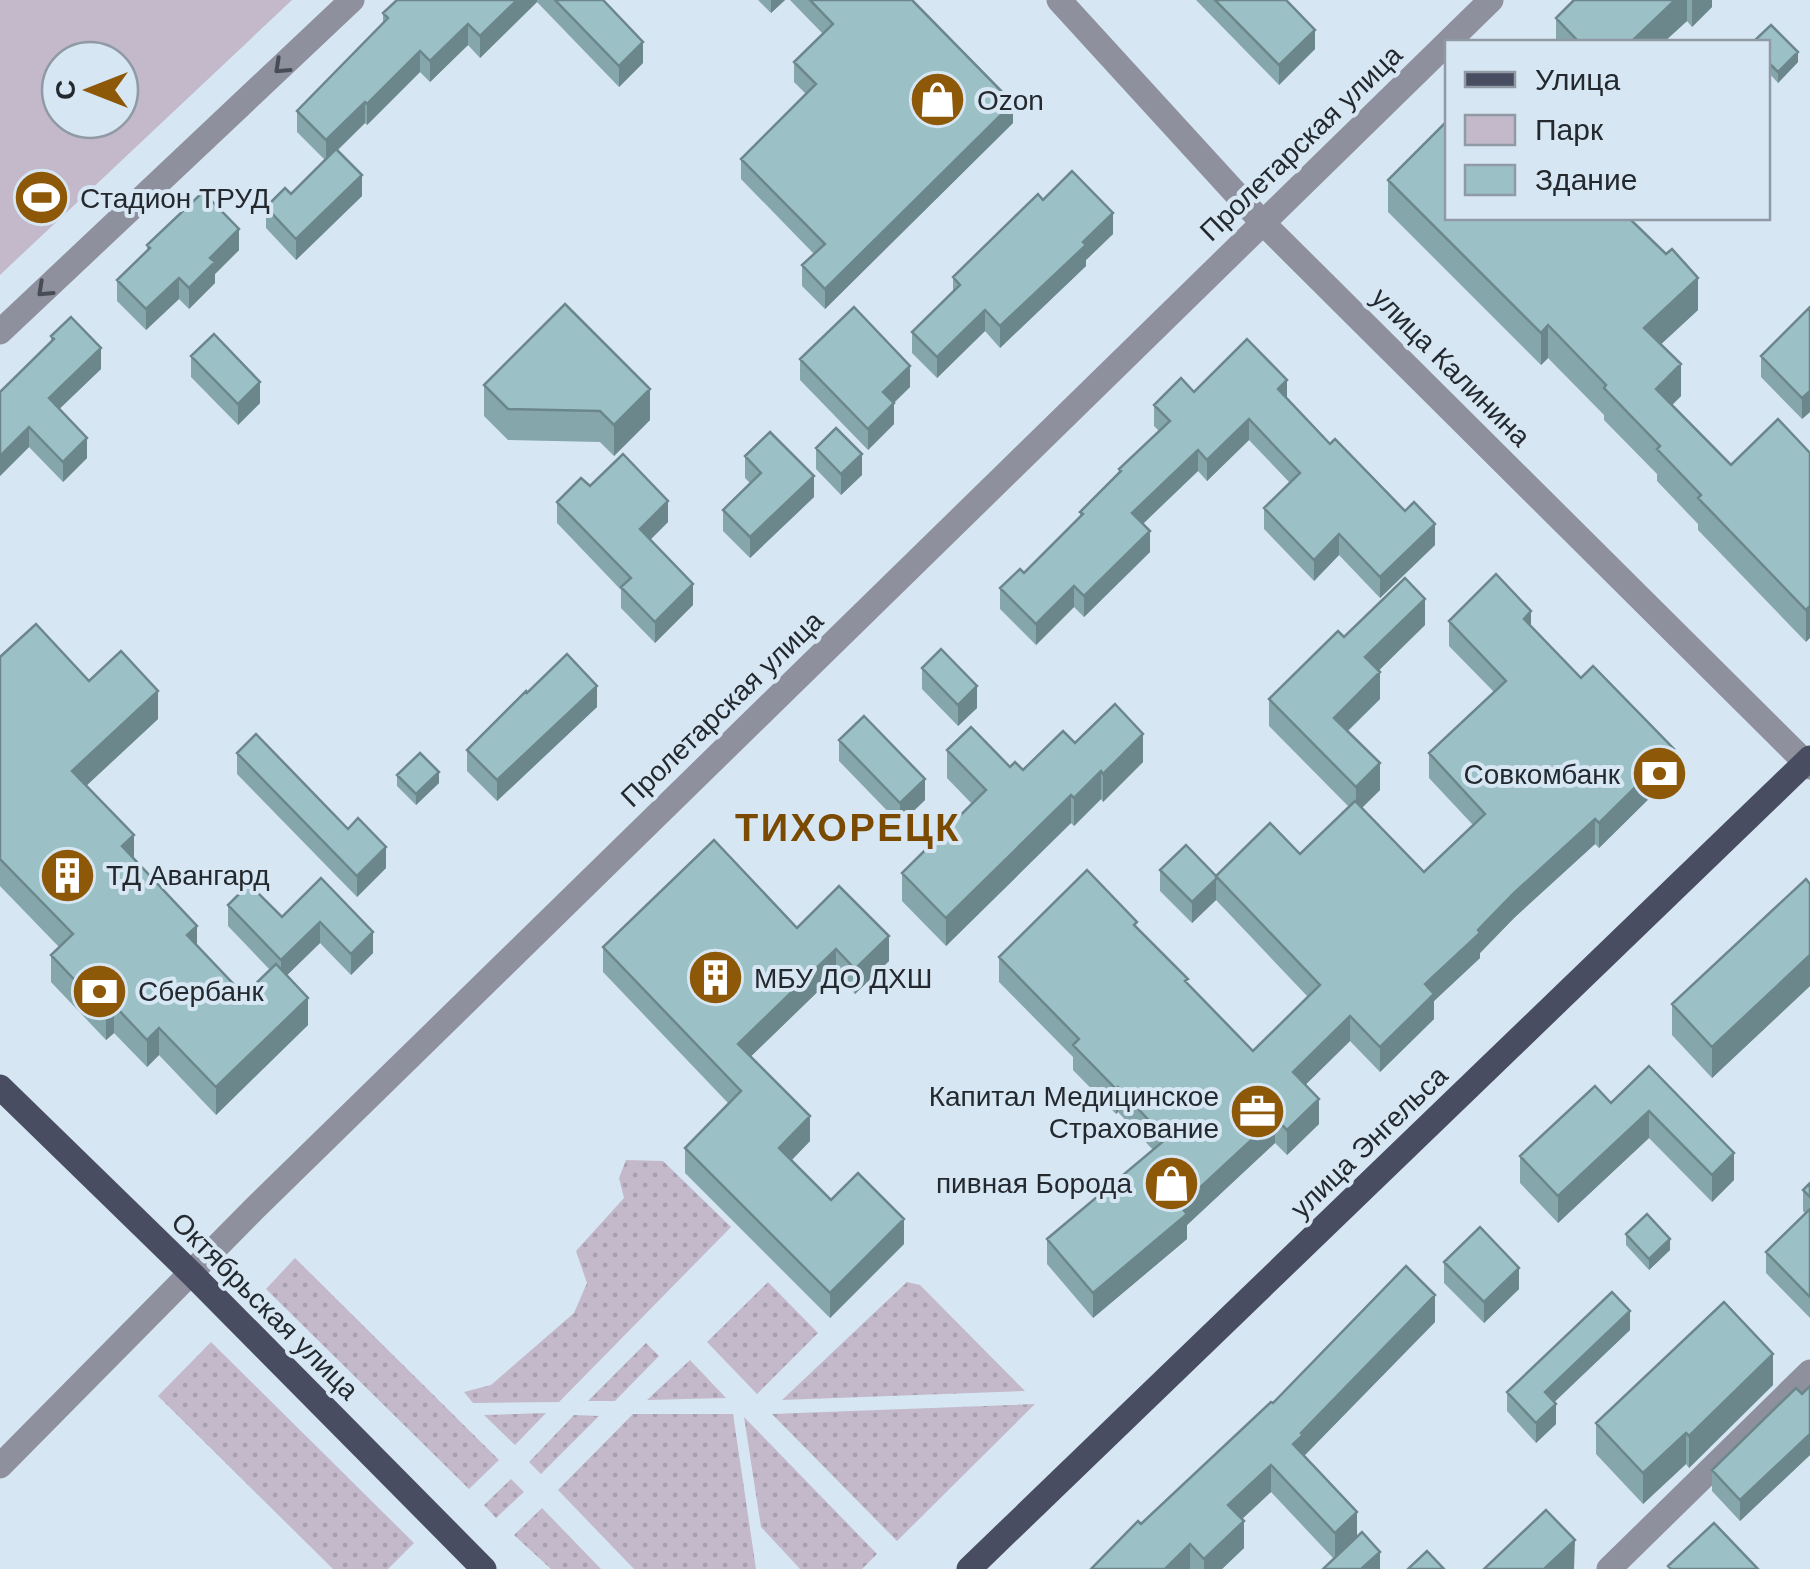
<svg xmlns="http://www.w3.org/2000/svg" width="1810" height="1569" font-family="Helvetica,sans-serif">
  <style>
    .grass { fill: url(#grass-dots) }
    .green { fill: #c3b9ca; fill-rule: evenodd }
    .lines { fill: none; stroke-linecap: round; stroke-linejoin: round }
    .minor { stroke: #8e909d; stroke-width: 25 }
    .major { stroke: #494d62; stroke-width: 25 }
    .wall { fill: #85a6ab }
    .shaded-wall { fill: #6c878b }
    .building { fill: #9bc1c7; stroke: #6c878b; stroke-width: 2.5 }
    .oneway { stroke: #484d55 }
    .labels { text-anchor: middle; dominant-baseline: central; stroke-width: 8; stroke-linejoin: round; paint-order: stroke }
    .poi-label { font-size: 28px; fill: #23292e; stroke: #d7e6f3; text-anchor: start }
    .street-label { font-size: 28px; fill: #23292e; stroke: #d7e6f3 }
    .district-label { font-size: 38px; font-weight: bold; letter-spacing: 2.5px; fill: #7a4a00; stroke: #d7e6f3 }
  </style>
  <defs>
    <pattern id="grass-dots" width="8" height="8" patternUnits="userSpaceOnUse" patternTransform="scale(2.5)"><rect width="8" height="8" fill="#c3b9ca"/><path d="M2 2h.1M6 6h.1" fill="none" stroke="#a79fae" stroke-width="1.8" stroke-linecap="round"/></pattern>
  </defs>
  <rect width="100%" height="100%" fill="#d7e6f3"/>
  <path class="grass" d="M626,1160L663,1161L731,1227L559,1402L473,1403L464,1392L491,1385L574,1313L587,1283L576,1251L624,1198L619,1178Z
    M295,1258L499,1460L469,1489L266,1289Z
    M768,1282L818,1333L757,1394L707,1342Z
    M907,1282L920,1285L1025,1391L782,1400Z
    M211,1342L414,1543L388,1569H333L158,1396Z
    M646,1343L659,1356L615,1401H588Z
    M690,1360L726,1398L647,1400Z
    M1035,1404L897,1541L772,1414Z
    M546,1413L515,1445L484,1415Z
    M633,1414H733L756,1569H634L558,1490Z
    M574,1415L599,1416L541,1474L529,1462Z
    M744,1417L877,1554L862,1569H800L761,1527Z
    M511,1479L524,1492L496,1518L484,1505Z
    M542,1508L601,1569H551L514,1535Z"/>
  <path class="green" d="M0,0H292L0,275ZM60,60H120V120H60Z"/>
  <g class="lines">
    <path class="minor" d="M1059,0L1262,222L1810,767
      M0,332L352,0
      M0,1466L255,1208L1491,0
      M1609,1569L1810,1372"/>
    <path class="major" d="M0,1087L192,1274L484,1569
      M969,1569L1810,758"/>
  </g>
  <path class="wall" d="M397,0H603L643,63L619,87L537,2L480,58L468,45L430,82L420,72L367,125L365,123L338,150L362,196L296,260L266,228V207L291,194L325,160L297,132V111L383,23V13Z
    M758,0H785L771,13Z
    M790,0H912L1013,123L825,309L802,286V265L814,254L741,179V159L806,94L794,82V62L823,34Z
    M1196,0H1286L1315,49L1279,85Z
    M1574,0H1712V7L1692,27L1687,21L1664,42H1556V18Z
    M1768,42L1798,62L1778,83L1768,72Z
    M1388,180L1698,310L1661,344L1681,396L1672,405L1731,465L1810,453L1806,642L1698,530V524L1657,481V474L1604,420V415L1548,358L1541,365L1388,212Z
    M1043,200L1113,234L1086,260V266L1000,348L985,331L937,378L912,353V332L953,292V277Z
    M147,245L239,250L215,274V283L189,309L179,299L146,330L117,301V280L147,250Z
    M1810,307V412L1802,419L1761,377V356Z
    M51,336L101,369L59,409L87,458L63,482L29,447L0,476V392L51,341Z
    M191,356L260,403L238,425L191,377Z
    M800,359L910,387L894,403V424L868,450L800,380Z
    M484,385L650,420L614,456L600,442L508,440L484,416Z
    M1194,392L1287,398L1330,444L1435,545L1380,598L1339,555L1314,581L1264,529V508L1290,483L1249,440L1207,481L1198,471L1143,524L1150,552L1084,617L1074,607L1036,645L1000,609V588L1024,573L1080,517V512L1119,473V469L1159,431L1154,426V405Z
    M816,448L862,475L841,495L816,469Z
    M745,456L814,497L750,558L723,531V510L750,483L745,478Z
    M590,486L668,522L650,540L693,605L655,643L621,608V590L557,523V502Z
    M1449,621L1531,627L1674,774L1599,848L1595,844L1514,918L1480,953V958L1434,1001V1019L1380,1072L1350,1041L1305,1085L1319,1124L1287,1155L1275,1143L1187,1225V1239L1093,1318L1047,1264V1239L1153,1150L1118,1112L1116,1114L1073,1070V1057L999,982V957L1137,928L1188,984L1253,1051L1308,997L1216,900L1192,923L1160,891V870L1216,876L1300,854L1349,807L1269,726V699L1344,637L1425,625L1378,671L1380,699L1348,731L1380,790L1361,808L1424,872L1473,825L1429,778V753L1494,692L1449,646Z
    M0,657L89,681L158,719L86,786L134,859L197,945L244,995L270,970L228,926V905L282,917L321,878L373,953L351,975L320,943L287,975L308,1025L216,1115L159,1055L147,1067L114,1033L106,1040L51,982V955L59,947L0,886Z
    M922,668L977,708L958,726L922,689Z
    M527,693L597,707L497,801L467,771V750Z
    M839,740L925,800L900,824L839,761Z
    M1075,743L1143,762L1103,802L1101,799L1074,826L1071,823L946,946L902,901V873L972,804L947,778V750L1023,770Z
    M237,753L386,868L357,897L237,774Z
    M397,775L439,783L416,805L397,786Z
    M1810,884V986L1712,1078L1672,1035V1004Z
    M797,928L889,961L855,994L836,974L751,1056L810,1141L791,1161L831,1200L904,1244L830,1318L685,1173V1148L729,1104L603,972V947Z
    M1649,1066L1734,1180L1712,1202L1649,1138L1558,1223L1520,1183V1156L1611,1103Z
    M1810,1183V1318L1766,1273V1252L1806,1214L1803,1211V1190Z
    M1626,1234L1670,1250L1649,1270L1626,1245Z
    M1444,1262L1519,1289L1484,1323L1444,1283Z
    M1435,1322L1304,1456L1380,1569L1334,1559L1271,1492L1242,1519L1244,1548L1222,1569H1091L1273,1403Z
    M1630,1330L1554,1402L1556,1424L1536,1443L1507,1411V1392Z
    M1773,1385L1689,1468L1686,1464L1643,1504L1596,1454V1423Z
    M1810,1386V1455L1740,1521L1712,1491V1470Z"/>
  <path class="shaded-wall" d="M517,0H537V2L480,58V36Z
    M771,0H785L771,13Z
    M1675,0H1687V21L1664,42H1632Z
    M1692,0H1712V7L1692,27Z
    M468,24V45L430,82V61Z
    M1315,30V49L1279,85V65Z
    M643,42V63L619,87V66Z
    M420,51V72L367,125V104Z
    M1798,52V62L1778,83V72Z
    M365,102V123L326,161V140Z
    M1013,103V123L825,309V289Z
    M362,175V196L296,260V239Z
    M1113,213V234L1086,260V266L1000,348V326Z
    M239,229V250L215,274V283L189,309V288L210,258Z
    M179,278V299L146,330V309Z
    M1698,278V310L1644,360V328Z
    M985,310V331L937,378V357Z
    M1548,325V358L1541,365V333Z
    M101,348V369L49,419V398Z
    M1681,364V396L1656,421V389Z
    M910,366V387L883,413V392Z
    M1287,380V401L1278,389Z
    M260,382V403L238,425V404Z
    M650,389V420L614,456V425Z
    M1810,391V412L1802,419V398Z
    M894,403V424L868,450V429Z
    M1249,419V440L1207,481V460Z
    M29,427V447L0,476V456Z
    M87,438V458L63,482V462Z
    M1198,450V471L1132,534V513Z
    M862,454V475L841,495V474Z
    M814,476V497L750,558V537Z
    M668,501V522L640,550V529Z
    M1435,524V545L1380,598V577Z
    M1150,531V552L1084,617V596Z
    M1339,534V555L1314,581V560Z
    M693,584V605L655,643V622Z
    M1074,586V607L1036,645V624Z
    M1425,599V625L1365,684V657Z
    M1810,606V638L1806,642V610Z
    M1531,611V636L1524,619Z
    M1380,672V699L1334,744V718Z
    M597,686V707L497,801V780Z
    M977,686V708L958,726V705Z
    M158,691V719L72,799V771Z
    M1143,734V762L1103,802V774Z
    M1674,749V774L1599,848V823Z
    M1380,763V790L1356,814V787Z
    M1101,771V799L1074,826V798Z
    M439,772V783L416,805V794Z
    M925,779V800L900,824V803Z
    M1071,795V823L946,946V918Z
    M1595,819V844L1514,918L1480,953V958L1434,1001V1019L1380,1072V1047L1425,984L1514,893Z
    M134,835V862L122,846Z
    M386,847V868L357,897V876Z
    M1216,879V900L1192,923V902Z
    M320,922V943L281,981V960Z
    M197,926V954L187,935Z
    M373,932V953L351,975V954Z
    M889,936V961L855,994V969Z
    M836,949V974L738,1069V1044Z
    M1810,955V986L1712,1078V1047Z
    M308,998V1025L216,1115V1087Z
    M114,1005V1033L106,1040V1013Z
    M1350,1016V1041L1293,1097V1072Z
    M159,1028V1055L147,1067V1040Z
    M1118,1087V1112L1116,1114V1089Z
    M1319,1099V1124L1287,1155V1130Z
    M1649,1111V1138L1558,1223V1196Z
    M810,1116V1141L779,1173V1148Z
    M1275,1118V1143L1187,1225V1239L1093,1318V1293L1180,1206Z
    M1734,1153V1180L1712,1202V1175Z
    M904,1219V1244L830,1318V1293Z
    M1670,1239V1250L1649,1270V1259Z
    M1519,1268V1289L1484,1323V1302Z
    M1435,1295V1322L1303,1457L1293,1444L1301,1433Z
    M1630,1311V1330L1545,1411V1392Z
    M1773,1354V1385L1689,1468V1436Z
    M1556,1404V1424L1536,1443V1423Z
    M1686,1433V1464L1643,1504V1473Z
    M1810,1434V1455L1740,1521V1500Z
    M1271,1465V1492L1228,1532V1505Z
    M1357,1512V1539L1335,1560V1533Z
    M1244,1521V1548L1222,1569H1204V1559Z
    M1575,1540L1574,1569H1544Z
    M1190,1544V1569H1165Z
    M1380,1552V1569H1361Z"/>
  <path class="building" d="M397,0H517L480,36L468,24L430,61L420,51L367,104L365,102L326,140L297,111L388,18L383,13Z
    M555,0H603L643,42L619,66Z
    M810,0H912L1013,103L825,289L802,265L825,244L741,159L816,84L794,62L833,24Z
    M1215,0H1286L1315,30L1279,65Z
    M1574,0H1675L1632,41L1634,42H1579L1556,18Z
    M1771,25L1798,52L1778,72L1768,62V42H1753Z
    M1448,120V218H1629L1666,254L1672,249L1698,278L1644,328L1681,364L1656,389L1731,465L1778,419L1810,453V606L1806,610L1698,498L1701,495L1657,449L1660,446L1604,388L1606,385L1548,325L1541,333L1388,180Z
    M336,149L362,175L296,239L266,207L285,188L291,194Z
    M1072,171L1113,213L1083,242L1086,245L1000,326L985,310L937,357L912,332L960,285L953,277L1038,194L1043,200Z
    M203,192L239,229L210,258L215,262L189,288L179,278L146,309L117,280L150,248L147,245Z
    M565,304L650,389L614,425L600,411L508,409L484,385Z
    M854,307L910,366L883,392L894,403L868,429L800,359Z
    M1810,307V391L1802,398L1761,356Z
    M71,317L101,348L49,398L87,438L63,462L29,427L0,456V392L54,339L51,336Z
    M214,334L260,382L238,404L191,356Z
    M1247,339L1287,380L1278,389L1330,444L1335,439L1405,511L1414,502L1435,524L1380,577L1339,534L1314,560L1264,508L1300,473L1249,419L1207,460L1198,450L1132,513L1150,531L1084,596L1074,586L1036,624L1000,588L1020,569L1024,573L1083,514L1080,512L1121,471L1119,469L1170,421L1154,405L1181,378L1194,392Z
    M836,428L862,454L841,474L816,448Z
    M770,432L814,476L750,537L723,510L761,473L745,456Z
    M623,454L668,501L640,529L693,584L655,622L621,587L631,578L557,502L581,478L590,486Z
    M1496,574L1531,611L1524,619L1581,678L1593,666L1674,749L1599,823L1595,819L1514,893L1478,930L1480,933L1425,984L1434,994L1380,1047L1350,1016L1293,1072L1319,1099L1287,1130L1275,1118L1180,1206L1187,1214L1093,1293L1047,1239L1166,1139L1118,1087L1116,1089L1073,1045L1079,1039L999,957L1087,870L1137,922L1134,925L1188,979L1185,981L1253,1051L1320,985L1216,876L1270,823L1300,854L1355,801L1424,872L1485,814L1429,753L1506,681L1449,621Z
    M1405,578L1425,599L1365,657L1380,672L1334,718L1380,763L1356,787L1269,699L1338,631L1344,637Z
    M36,624L89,681L121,651L158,691L72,771L134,835L122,846L197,926L187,935L244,995L276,964L308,998L216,1087L159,1028L147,1040L114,1005L106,1013L51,955L73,934L0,859V657Z
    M941,649L977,686L958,705L922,668Z
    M567,654L597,686L497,780L467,750L526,691L527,693Z
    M1115,704L1143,734L1103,774L1101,771L1074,798L1071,795L946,918L902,873L986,790L947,750L971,727L1010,767L1015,762L1023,770L1063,731L1075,743Z
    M864,716L925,779L900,803L839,740Z
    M256,734L348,829L358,818L386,847L357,876L237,753Z
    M420,753L439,772L416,794L397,775Z
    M714,840L797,928L839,886L889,936L855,969L836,949L738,1044L810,1116L779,1148L831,1200L858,1173L904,1219L830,1293L685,1148L741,1091L603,947Z
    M1186,845L1216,876V879L1192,902L1160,870Z
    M321,878L373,932L351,954L320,922L281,960L228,905L249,884L282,917Z
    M1806,879L1810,884V955L1712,1047L1672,1004Z
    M1649,1066L1734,1153L1712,1175L1649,1111L1558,1196L1520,1156L1595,1086L1611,1103Z
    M1810,1183V1197L1803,1190Z
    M1810,1209V1297L1766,1252Z
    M1647,1214L1670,1239L1649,1259L1626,1234Z
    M1480,1227L1519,1268L1484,1302L1444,1262Z
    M1406,1266L1435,1295L1301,1433L1303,1435L1293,1444L1357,1512L1335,1533L1271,1465L1228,1505L1244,1521L1204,1559L1190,1544L1165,1569H1091L1138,1521L1141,1524L1271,1402L1273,1403Z
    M1612,1292L1630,1311L1545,1392L1556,1404L1536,1423L1507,1392Z
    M1724,1302L1773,1354L1689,1436L1686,1433L1643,1473L1596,1423Z
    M1810,1386V1434L1740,1500L1712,1470L1796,1388L1802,1394Z
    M1546,1510L1575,1540L1544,1569H1484Z
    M1714,1523L1758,1569H1671L1668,1566Z
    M1362,1532L1380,1552L1361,1569H1323Z
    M1427,1551L1444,1569H1408Z"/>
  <defs><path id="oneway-chevron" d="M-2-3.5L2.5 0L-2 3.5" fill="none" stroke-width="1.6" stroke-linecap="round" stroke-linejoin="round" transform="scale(2.5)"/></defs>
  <g class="oneway">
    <use href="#oneway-chevron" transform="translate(281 67) rotate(137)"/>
    <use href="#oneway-chevron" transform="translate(44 290) rotate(137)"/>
  </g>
  <defs>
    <symbol id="shop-disc" viewBox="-11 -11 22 22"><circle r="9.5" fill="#8d5808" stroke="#d7e6f3"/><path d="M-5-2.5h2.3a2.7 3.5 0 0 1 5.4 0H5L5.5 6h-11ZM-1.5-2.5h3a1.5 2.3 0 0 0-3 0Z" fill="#fff"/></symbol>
    <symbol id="stadium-disc" viewBox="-11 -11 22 22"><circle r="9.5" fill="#8d5808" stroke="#d7e6f3"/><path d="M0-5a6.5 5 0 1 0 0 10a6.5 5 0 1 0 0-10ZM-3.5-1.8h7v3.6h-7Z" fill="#fff"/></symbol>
    <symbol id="bank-disc" viewBox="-11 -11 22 22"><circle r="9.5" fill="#8d5808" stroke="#d7e6f3"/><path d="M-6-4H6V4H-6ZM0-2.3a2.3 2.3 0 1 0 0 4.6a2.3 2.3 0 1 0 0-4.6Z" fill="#fff"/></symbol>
    <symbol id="building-disc" viewBox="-11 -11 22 22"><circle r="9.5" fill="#8d5808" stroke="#d7e6f3"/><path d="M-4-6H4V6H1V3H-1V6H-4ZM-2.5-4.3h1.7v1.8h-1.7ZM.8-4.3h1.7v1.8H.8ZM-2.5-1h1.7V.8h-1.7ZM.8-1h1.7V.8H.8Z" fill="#fff"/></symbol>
    <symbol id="office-disc" viewBox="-11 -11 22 22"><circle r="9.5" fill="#8d5808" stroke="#d7e6f3"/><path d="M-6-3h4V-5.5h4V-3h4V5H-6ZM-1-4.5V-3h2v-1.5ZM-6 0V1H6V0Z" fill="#fff"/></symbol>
  </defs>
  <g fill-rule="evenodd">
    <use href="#shop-disc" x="906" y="68" width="63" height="63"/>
    <use href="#stadium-disc" x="10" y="166" width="63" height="63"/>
    <use href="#bank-disc" x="1628" y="742" width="63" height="63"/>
    <use href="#building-disc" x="36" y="844" width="63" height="63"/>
    <use href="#building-disc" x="684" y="946" width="63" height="63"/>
    <use href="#bank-disc" x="68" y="960" width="63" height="63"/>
    <use href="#office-disc" x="1226" y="1080" width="63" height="63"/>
    <use href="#shop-disc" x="1140" y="1152" width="63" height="63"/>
  </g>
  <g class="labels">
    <g class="poi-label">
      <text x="977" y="100">Ozon</text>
      <text x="80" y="198">Стадион ТРУД</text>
      <text x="1620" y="774" text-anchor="end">Совкомбанк</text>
      <text x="106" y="875">ТД Авангард</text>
      <text x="754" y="978">МБУ ДО ДХШ</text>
      <text x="138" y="991">Сбербанк</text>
      <text x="1219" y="1096" text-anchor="end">Капитал Медицинское<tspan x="1219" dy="32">Страхование</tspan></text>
      <text x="1132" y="1183" text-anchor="end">пивная Борода</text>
    </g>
    <g class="street-label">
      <text transform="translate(1301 143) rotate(-44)">Пролетарская улица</text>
      <text transform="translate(1451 367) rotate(45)">улица Калинина</text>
      <text transform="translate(722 709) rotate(-44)">Пролетарская улица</text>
      <text transform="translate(1369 1142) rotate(-44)">улица Энгельса</text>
      <text transform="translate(265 1306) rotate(45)">Октябрьская улица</text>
    </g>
    <g class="district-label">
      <text x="848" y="828">ТИХОРЕЦК</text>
    </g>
  </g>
  <rect x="1445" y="40" width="325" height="180" fill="#d7e6f3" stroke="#8f9aa4" stroke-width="2.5"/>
  <rect x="1465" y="72" width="50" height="15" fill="#494d62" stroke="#8f9aa4" stroke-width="2.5"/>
  <text x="1535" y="90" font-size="30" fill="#23292e">Улица</text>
  <rect x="1465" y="115" width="50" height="30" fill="#c3b9ca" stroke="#8f9aa4" stroke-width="2.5"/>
  <text x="1535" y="140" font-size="30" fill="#23292e">Парк</text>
  <rect x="1465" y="165" width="50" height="30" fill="#9bc1c7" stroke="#8f9aa4" stroke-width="2.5"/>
  <text x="1535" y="190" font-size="30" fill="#23292e">Здание</text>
  <g transform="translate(90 90) rotate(270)"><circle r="48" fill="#d7e6f3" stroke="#8f9aa4" stroke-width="2.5"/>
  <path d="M0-8L18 38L0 25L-18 38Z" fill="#8d5808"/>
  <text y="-15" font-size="28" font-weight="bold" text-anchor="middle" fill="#23292e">С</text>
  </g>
</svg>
